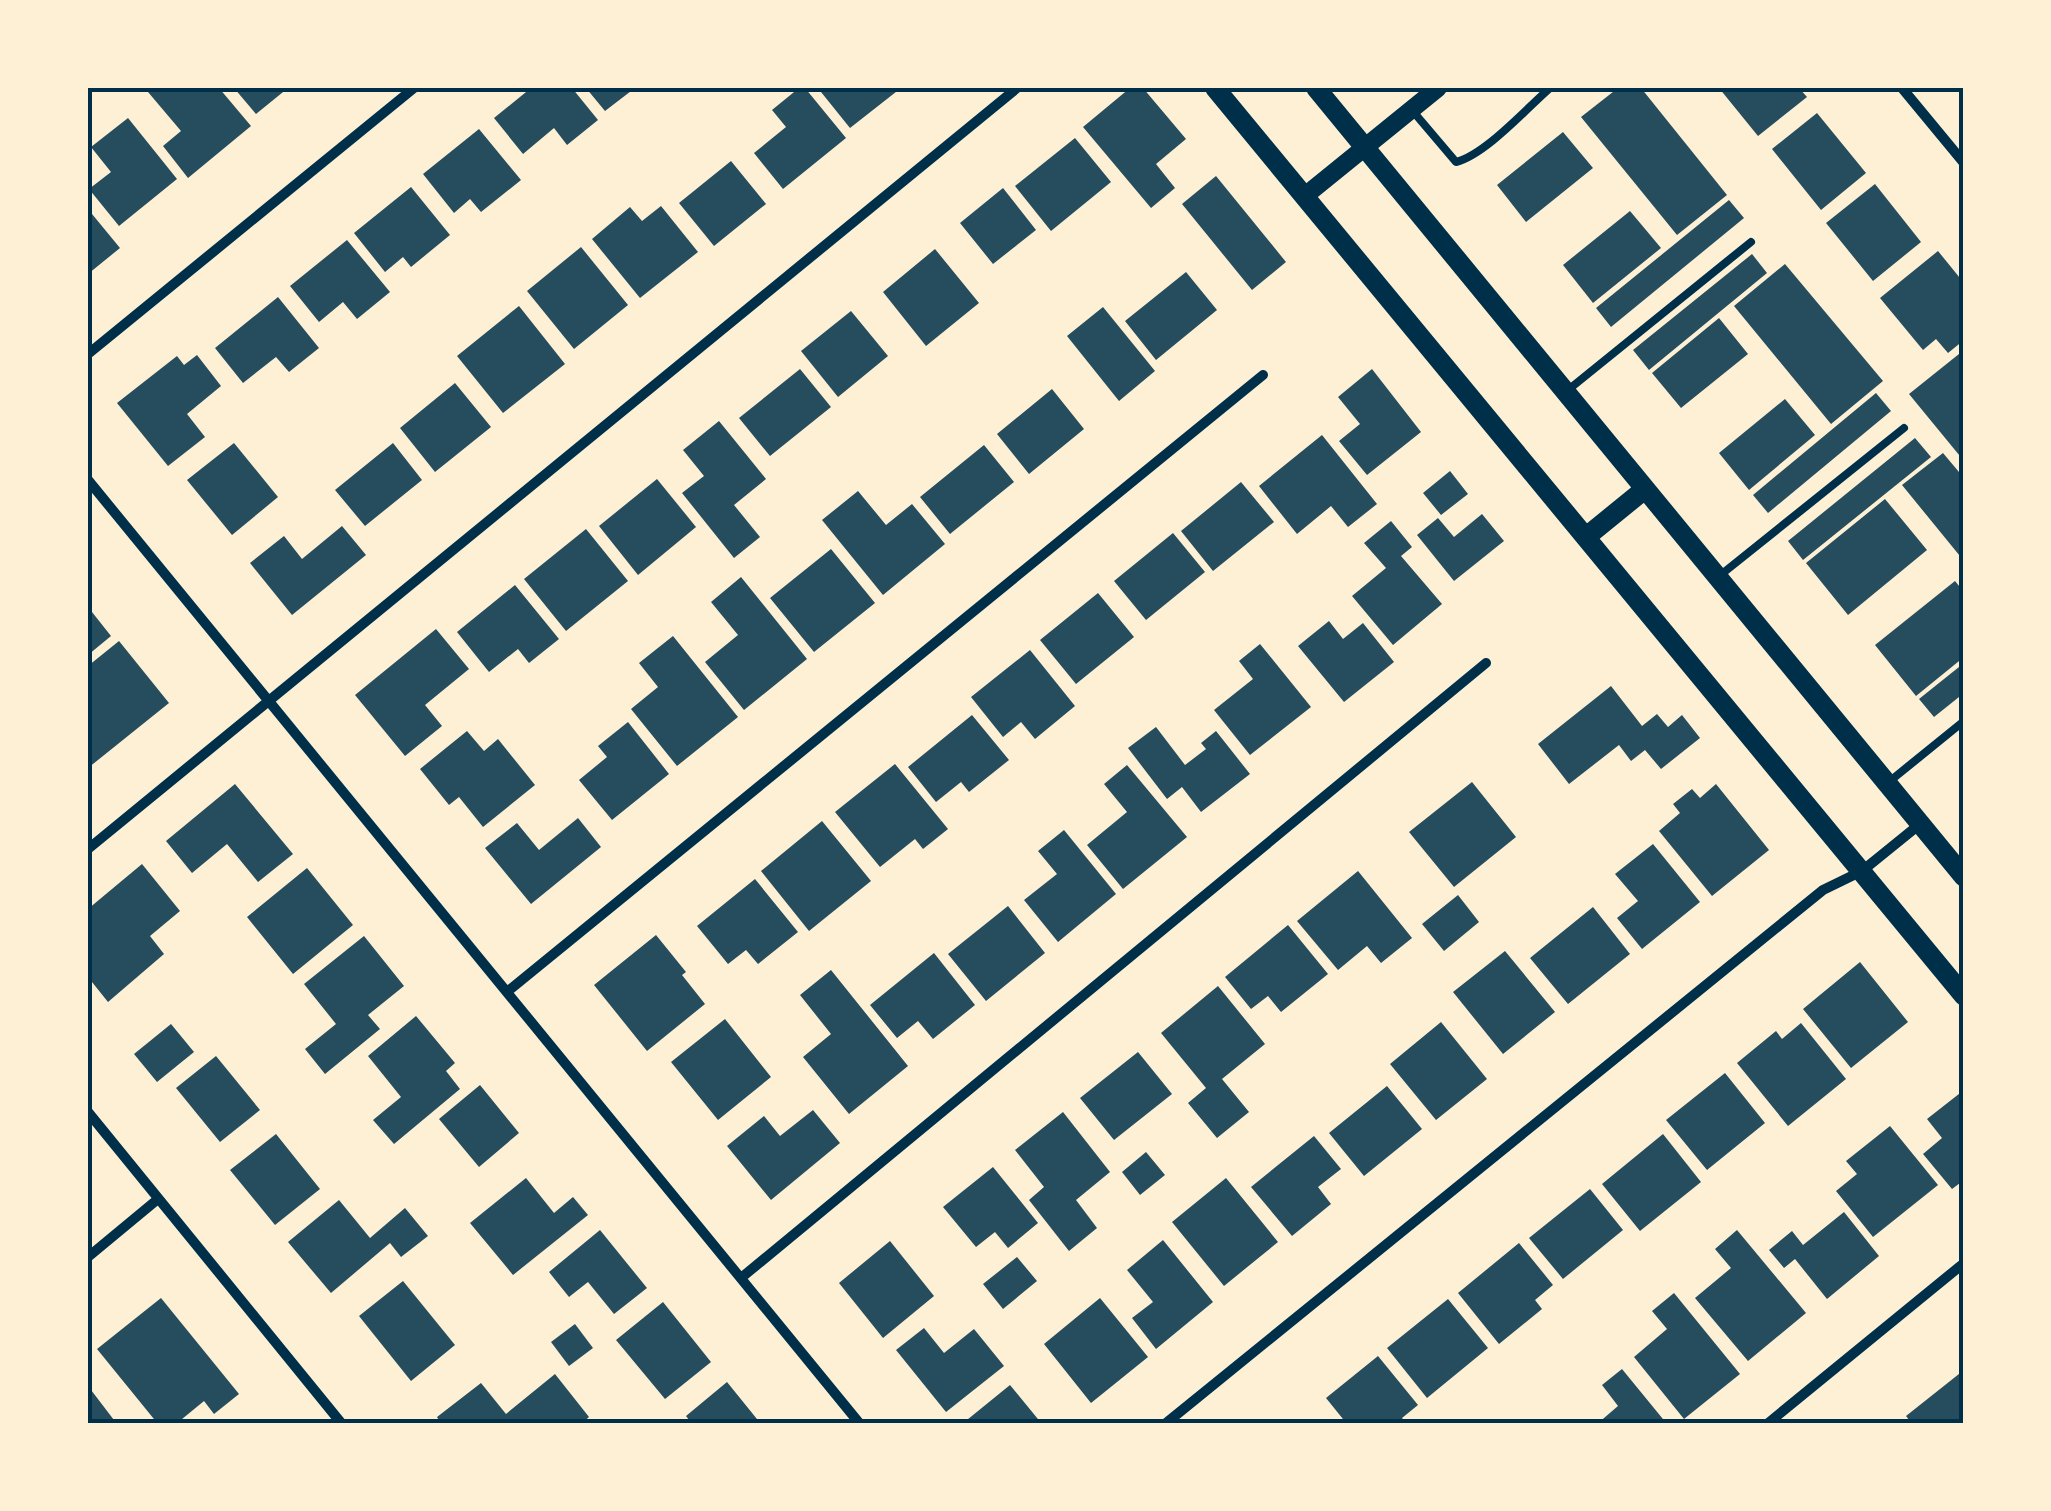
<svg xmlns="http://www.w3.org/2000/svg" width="2051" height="1511" font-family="'Alegreya Sans',sans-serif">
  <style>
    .building { fill: #264d5e }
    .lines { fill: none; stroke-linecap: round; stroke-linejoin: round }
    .service { stroke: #003049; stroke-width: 8 }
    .minor { stroke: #003049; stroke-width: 10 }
    .tertiary { stroke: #003049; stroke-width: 18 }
    .secondary { stroke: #003049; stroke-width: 20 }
    .neatline { fill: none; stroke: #003049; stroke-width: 4 }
  </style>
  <rect width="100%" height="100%" fill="#fdf0d5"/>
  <path class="building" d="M153,88H219L251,126L188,178L163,146L181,131L148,92Z
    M234,88H288L256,114Z
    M531,88H572L598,120L567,145L554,128L523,154L494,118Z
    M586,88H635L605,111Z
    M799,88H805L846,138L783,189L754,153L786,127L772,110Z
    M826,88H901L850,128L821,92Z
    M1130,88H1143L1186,139L1156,164L1175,188L1151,208L1083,127Z
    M1618,88H1641L1727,195L1677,235L1581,117Z
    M1719,88H1799L1807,97L1758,136Z
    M1817,113L1866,173L1821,210L1772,149Z
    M128,118L177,179L119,226L89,189L111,172L91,147Z
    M479,129L521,180L481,212L470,199L454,213L423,174Z
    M1563,132L1593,168L1526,222L1497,185Z
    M1075,138L1111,182L1051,231L1015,186Z
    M731,161L766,204L714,246L679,203Z
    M1216,176L1286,262L1252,290L1182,204Z
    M1875,184L1921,242L1873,281L1826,223Z
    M411,187L450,235L411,267L403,257L385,272L354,233Z
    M1003,188L1036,230L993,264L960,223Z
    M1729,200L1744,218L1611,327L1596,308Z
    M661,206L698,252L640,298L592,239L630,207L642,221Z
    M1630,211L1661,248L1593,303L1563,265Z
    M92,214L120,248L88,274V218Z
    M347,240L390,292L357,319L343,302L319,322L290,286Z
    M581,247L628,305L574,349L527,291Z
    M935,249L979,303L926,346L883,292Z
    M1938,251L1964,283V340L1948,353L1936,339L1923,350L1880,298Z
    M1752,254L1767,273L1649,370L1633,350Z
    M1785,264L1883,381L1831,424L1734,306Z
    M1186,272L1217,310L1156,360L1125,321Z
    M278,297L319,348L289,372L276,357L243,383L215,348Z
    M519,306L565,364L503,413L457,356Z
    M1103,307L1155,371L1119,401L1067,336Z
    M851,311L888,356L838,397L801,351Z
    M1719,318L1748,354L1681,408L1652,373Z
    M1964,350V461L1909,394Z
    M197,355L221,386L187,414L205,437L168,466L117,403L177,356L184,365Z
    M800,369L831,407L770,456L739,418Z
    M1372,369L1421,432L1367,475L1339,441L1360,424L1338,397Z
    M455,383L491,427L435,472L400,428Z
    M1052,389L1084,429L1029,474L997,434Z
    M1876,393L1891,411L1768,513L1753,495Z
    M1785,399L1815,435L1749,490L1719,453Z
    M719,421L766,479L734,505L760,537L734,558L682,493L704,476L683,450Z
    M1322,435L1377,504L1348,527L1331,506L1297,534L1259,486Z
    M1915,438L1931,457L1803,560L1788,541Z
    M234,443L278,497L232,535L187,480Z
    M393,443L422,480L365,526L335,490Z
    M984,445L1014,482L950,534L920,497Z
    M1943,453L1964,478V561L1902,485Z
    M1450,471L1468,494L1441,515L1423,493Z
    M657,479L696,527L638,575L599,526Z
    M1241,482L1274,522L1213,571L1181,531Z
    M858,491L886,525L912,504L945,544L883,595L822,520Z
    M1885,499L1927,550L1848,615L1806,563Z
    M1482,514L1504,541L1454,581L1417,535L1438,518L1454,537Z
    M1391,521L1412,547L1401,556L1442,604L1393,645L1352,596L1386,568L1364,543Z
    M342,526L366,555L292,615L250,563L284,536L302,559Z
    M586,529L628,581L566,631L524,579Z
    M1173,533L1205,572L1146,620L1114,581Z
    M831,549L875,603L814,652L770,598Z
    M741,577L807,659L744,710L705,662L738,635L711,602Z
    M1955,581L1964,592V657L1916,696L1875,645Z
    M515,585L559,639L529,663L518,649L489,672L457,632Z
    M1098,593L1134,637L1076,684L1040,640Z
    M88,607L111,636L88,655Z
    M1329,621L1343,639L1363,623L1394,662L1344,702L1298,646Z
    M436,629L469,669L425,705L442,726L405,756L355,695Z
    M673,636L738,717L677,766L631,709L658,687L639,663Z
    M119,641L169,703L88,768V666Z
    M1260,644L1311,707L1250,755L1214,710L1253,679L1239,661Z
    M1030,650L1075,706L1035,739L1021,722L1003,737L971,697Z
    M1964,663V693L1934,717L1919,699Z
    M1611,686L1642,726L1657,714L1668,727L1682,715L1700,738L1661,769L1645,750L1631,761L1619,745L1569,784L1538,744Z
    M972,715L1009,760L969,792L961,782L936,802L908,767Z
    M628,722L669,774L612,820L579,780L607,757L598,746Z
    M1156,727L1185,765L1206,749L1201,743L1216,731L1250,774L1201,812L1182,787L1167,799L1128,748Z
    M467,731L484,751L498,739L535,785L483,827L459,797L449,805L420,769Z
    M895,764L948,829L923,849L915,839L880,867L835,812Z
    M1127,765L1187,837L1123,889L1087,845L1127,812L1104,784Z
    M1472,782L1516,837L1454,887L1409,832Z
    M235,784L293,854L258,882L227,844L192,873L166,841Z
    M1716,784L1769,850L1712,896L1659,831L1680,813L1673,804L1692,789L1700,798Z
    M578,818L601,847L531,904L485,848L517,823L539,850Z
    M822,821L871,881L809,931L761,871Z
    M1064,830L1116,894L1058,942L1024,900L1057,874L1038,851Z
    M1653,844L1700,902L1642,949L1617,918L1638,901L1615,874Z
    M142,864L180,911L150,936L164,954L108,1002L88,977V909Z
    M307,868L353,925L293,974L247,917Z
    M1358,871L1412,938L1381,963L1367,946L1338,970L1297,921Z
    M755,879L798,932L758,964L746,950L728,964L697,926Z
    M1458,895L1479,922L1444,951L1422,924Z
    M1008,906L1045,953L986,1001L948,954Z
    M1593,907L1630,954L1568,1004L1530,958Z
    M1288,925L1328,974L1281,1012L1268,996L1251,1009L1225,977Z
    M656,935L686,972L682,975L705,1004L647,1051L594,985Z
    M364,936L404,986L368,1015L380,1029L325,1074L305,1049L336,1024L304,984Z
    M1505,951L1555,1012L1503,1054L1453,992Z
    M934,953L975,1005L933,1039L918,1021L897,1038L870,1005Z
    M1860,962L1908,1022L1851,1068L1803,1009Z
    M831,970L908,1066L849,1114L803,1057L831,1034L800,995Z
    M1218,986L1265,1044L1222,1079L1249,1112L1217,1138L1188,1103L1206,1088L1161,1033Z
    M416,1016L455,1063L446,1071L460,1089L394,1144L373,1120L401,1097L368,1056Z
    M725,1019L771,1077L718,1120L671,1062Z
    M1441,1022L1487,1079L1436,1120L1390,1064Z
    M1801,1023L1846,1079L1788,1126L1737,1063L1776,1031L1782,1039Z
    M171,1024L194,1052L157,1082L134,1054Z
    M1138,1052L1172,1094L1114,1140L1080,1098Z
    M216,1056L260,1110L220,1142L176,1088Z
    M1725,1073L1765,1123L1707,1170L1666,1120Z
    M480,1085L519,1133L479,1167L439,1119Z
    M1387,1086L1422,1129L1364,1176L1329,1133Z
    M1964,1090V1180L1952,1189L1923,1154L1942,1138L1927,1119Z
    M813,1110L840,1143L771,1200L727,1146L764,1116L780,1136Z
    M1063,1112L1110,1172L1076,1200L1097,1228L1069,1251L1029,1200L1044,1187L1015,1150Z
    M1890,1126L1938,1185L1873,1237L1836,1191L1857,1174L1846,1161Z
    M276,1134L320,1189L275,1225L230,1170Z
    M1663,1134L1701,1182L1640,1231L1602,1184Z
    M1314,1136L1341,1169L1318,1187L1331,1204L1292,1236L1251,1187Z
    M1146,1152L1165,1175L1140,1195L1122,1172Z
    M993,1167L1038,1223L1008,1248L995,1232L976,1247L943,1207Z
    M526,1178L554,1213L573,1197L588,1215L513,1275L470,1223Z
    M1226,1178L1278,1242L1224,1286L1172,1222Z
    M1590,1189L1623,1230L1563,1279L1529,1238Z
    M339,1200L370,1238L405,1208L428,1236L401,1257L390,1243L331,1293L288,1242Z
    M1844,1212L1879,1256L1827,1299L1795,1259L1784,1268L1769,1250L1792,1231L1803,1245Z
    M600,1230L647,1288L614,1314L588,1282L569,1297L549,1272Z
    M1737,1230L1806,1313L1748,1361L1695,1298L1731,1268L1715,1249Z
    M1163,1240L1213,1302L1156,1349L1132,1318L1153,1302L1127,1270Z
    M890,1241L934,1296L883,1338L839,1283Z
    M1519,1243L1553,1285L1535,1300L1542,1309L1499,1344L1458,1293Z
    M1017,1257L1037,1281L1003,1309L983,1284Z
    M403,1281L455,1345L411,1381L359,1316Z
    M1674,1293L1740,1374L1684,1419L1634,1357L1667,1329L1652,1311Z
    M161,1298L239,1394L214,1414L204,1401L176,1424H158L97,1349Z
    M1100,1298L1148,1357L1091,1403L1044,1344Z
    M1448,1299L1488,1348L1427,1398L1387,1348Z
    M663,1302L711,1362L665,1399L616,1340Z
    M575,1324L593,1348L569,1366L551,1342Z
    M924,1328L944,1353L974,1329L1004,1366L946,1412L896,1350Z
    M1378,1356L1418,1405L1402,1418L1407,1424H1347L1326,1398Z
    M1622,1369L1667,1424H1597L1618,1406L1602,1385Z
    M1964,1370V1424H1912L1906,1416Z
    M555,1374L589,1417L581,1424H441L437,1417L481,1383L506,1414Z
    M727,1382L761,1424H692L686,1416Z
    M1010,1385L1042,1424H962Z
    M88,1386L117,1424H88Z"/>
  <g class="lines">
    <path class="service" d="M1411,109L1456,162C1485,155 1527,108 1550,88
      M1568,390L1751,242
      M1718,577L1904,428
      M1890,781L1964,721"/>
    <path class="minor" d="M1902,88L1964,163
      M88,354L414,88
      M88,480L860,1424
      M88,849L1017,88
      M507,992L1263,375
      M88,1112L342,1424
      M88,1257L158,1199
      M741,1278L1486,663
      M1165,1424L1823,890L1862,871L1920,824
      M1767,1424L1964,1263"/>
    <path class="tertiary" d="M1306,195L1438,88"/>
    <path class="secondary" d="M1215,88L1964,996
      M1316,88L1964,877
      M1586,537L1645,489"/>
  </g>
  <rect width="2051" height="1511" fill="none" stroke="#fdf0d5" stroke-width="180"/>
  <rect x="90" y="90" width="1871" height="1331" class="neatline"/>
</svg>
